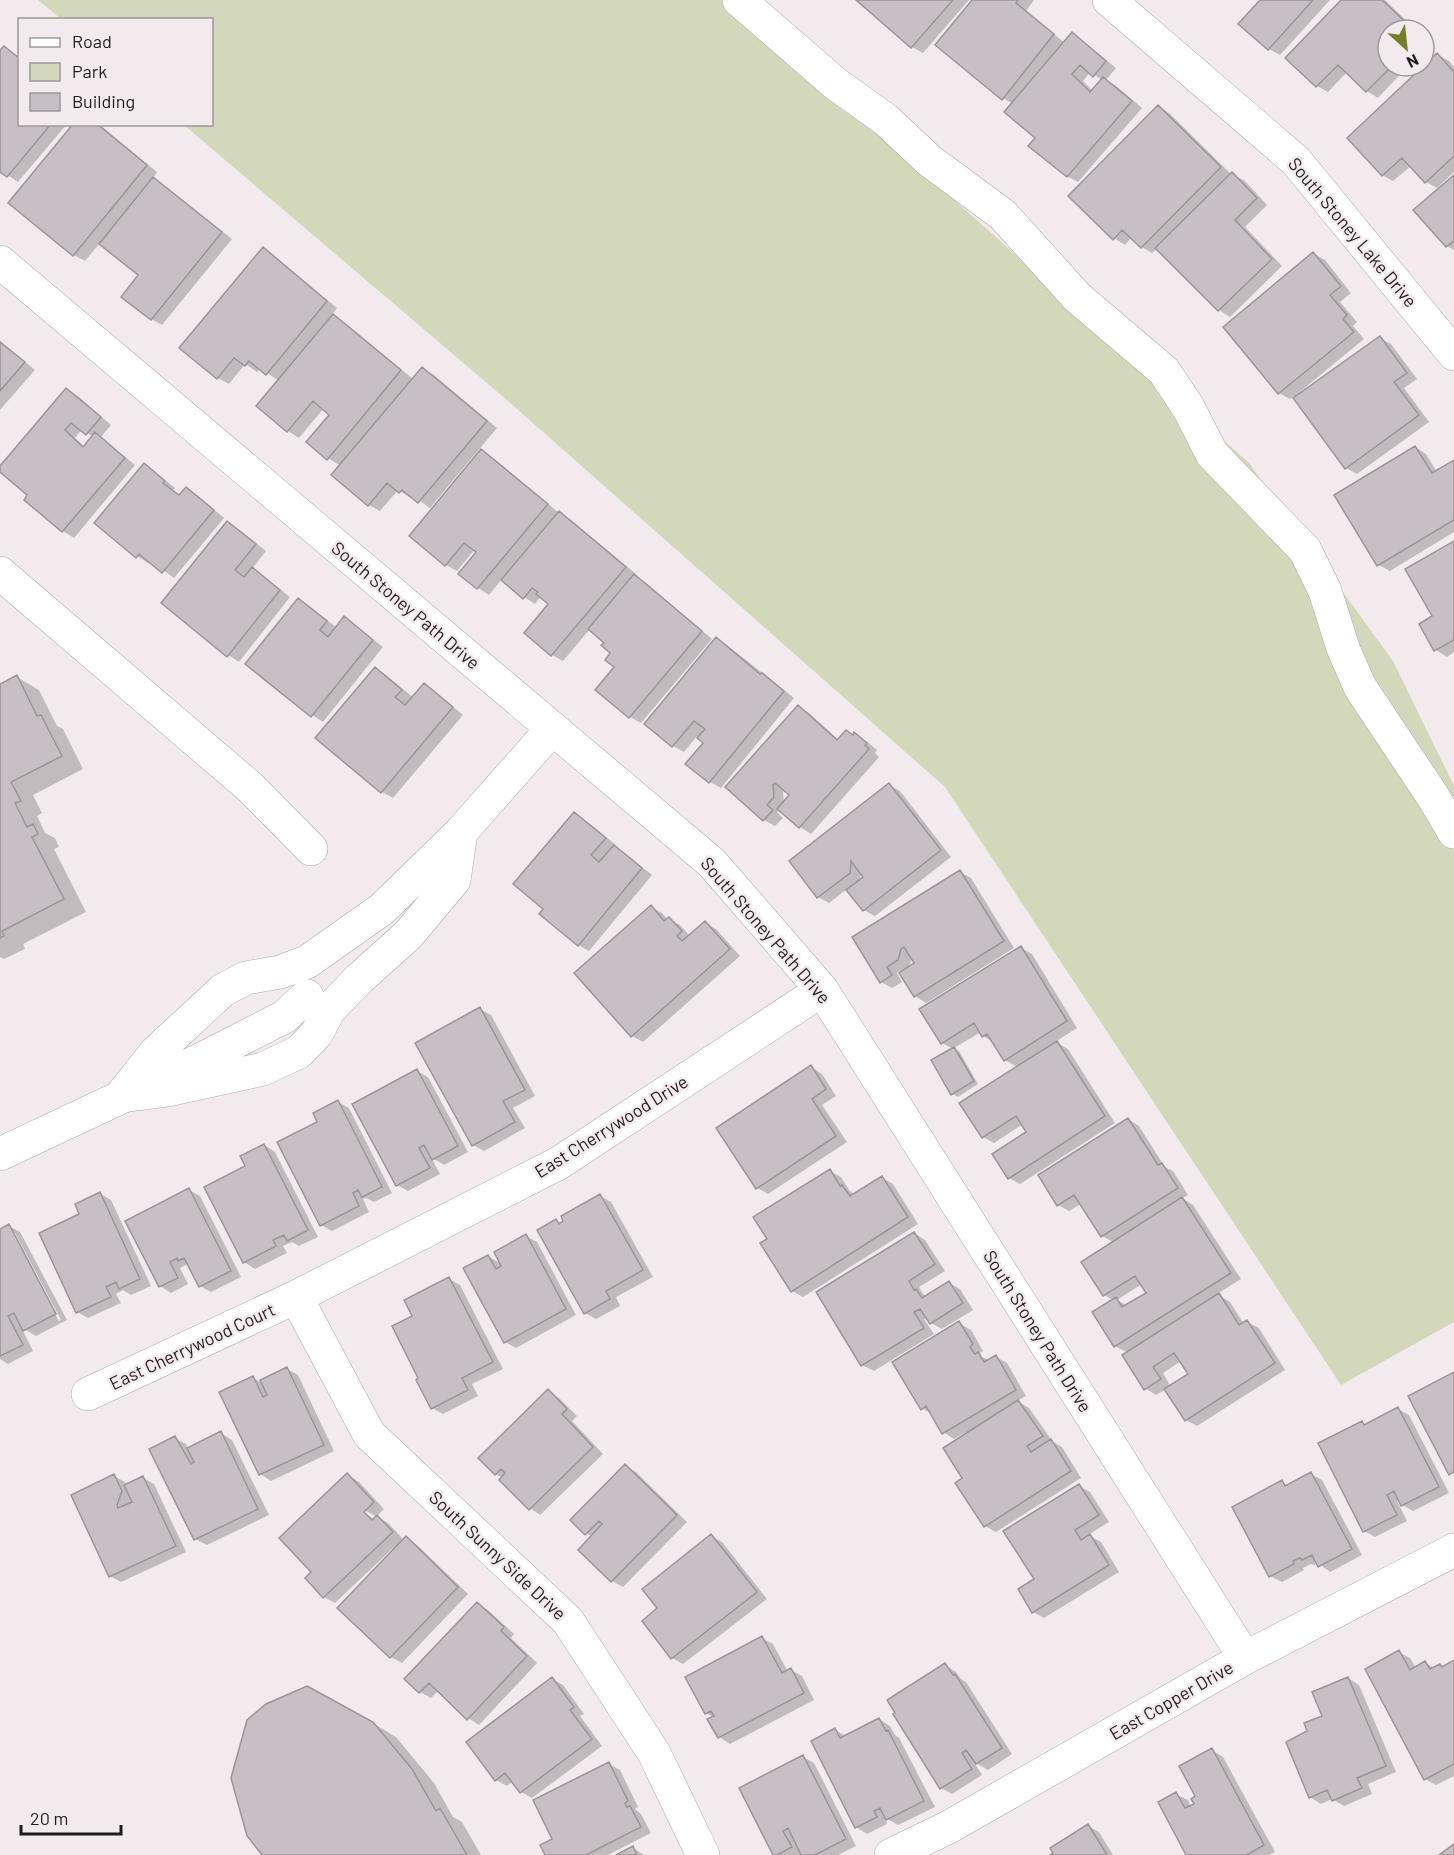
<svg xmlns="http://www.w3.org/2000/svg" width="1454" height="1855" font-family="Barlow,sans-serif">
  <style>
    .green { fill: #d3d8bb }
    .shadow { fill: #0003; fill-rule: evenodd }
    .building { fill: #c8bfc4; stroke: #9c9498; stroke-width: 1.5 }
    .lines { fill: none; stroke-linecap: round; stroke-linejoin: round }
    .minor-casing { stroke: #afa7ab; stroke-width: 34 }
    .minor { stroke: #fff; stroke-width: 33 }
    .labels { text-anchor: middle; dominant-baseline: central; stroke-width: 5; stroke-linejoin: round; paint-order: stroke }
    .street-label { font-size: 18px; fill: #201c1e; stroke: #f3eaee }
  </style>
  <rect width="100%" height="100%" fill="#f3eaee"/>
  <path class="green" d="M38,0H730L1249,463L1393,661L1454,786V1322L1341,1385L945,787L508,401L184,125L212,124V20L61,19Z"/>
  <path class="shadow" d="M858,0H969L923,53L912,47Z
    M974,0H1034L1026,11L1065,43L1073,34L1083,41L1116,68L1106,80L1115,85L1142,108L1078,182L1067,176L1013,104L1003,98ZM1090,72L1102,80L1093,91L1083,81Z
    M1262,0H1330L1280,55L1269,49Z
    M1343,0H1385L1416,30H1388V66H1408L1378,98L1367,91L1347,72L1328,92L1317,86L1287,58Z
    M1424,37L1430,43L1424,50Z
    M4,48L20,57V124H67L18,182L0,170V53Z
    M1438,55L1449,61L1454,67V172L1437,188L1426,182L1411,166L1393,181L1382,175Z
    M1159,107L1169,113L1232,175L1244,180L1267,205L1245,227L1282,266L1230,317L1219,310L1158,248L1152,253L1142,247L1132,237L1125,245L1114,238Z
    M75,124H99L157,172L153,178L164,185L232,239L162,325L151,319L140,275L100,243L85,261L74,255Z
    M1454,177V250L1447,246Z
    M263,249L274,256L337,308L332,315L344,322L413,379L423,368L434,375L497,428L430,508L413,496L411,498L398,490L380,511L369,505L341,466L328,458L331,415L324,408L299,438L288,431L258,406L279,381L260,368L257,372L245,364L229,384L218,378Z
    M1314,254L1325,260L1351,293L1340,302L1357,322L1353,326L1364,339L1296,395L1298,397L1380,338L1391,344L1417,379L1404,388L1429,422L1357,474L1346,468L1294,396L1290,399L1279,393L1225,327Z
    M0,341L35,370L0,410Z
    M67,390L78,396L111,425L101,437L135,465L74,538L63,531L26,500L30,495L0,470ZM82,429L93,437L85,447L75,438Z
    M1415,447L1426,454L1437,472L1454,462V532L1390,571L1379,565L1336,496Z
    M482,451L493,458L558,512L570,519L636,574L634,576L645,582L712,639L641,723L630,717L597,690L616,667L613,653L606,642L590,629L563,661L552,655L526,633L551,604L541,596L535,604L524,597L502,579L489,595L478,588L460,574L478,552L475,549L457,571L446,565L411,536Z
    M144,465L155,472L175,488L173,490L181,496L187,489L198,496L224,518L174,578L149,560L148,563L137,556Z
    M227,523L238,529L266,551L252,569L263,576L290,597L239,662L228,655Z
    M1454,542V652L1447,657L1436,650L1421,624L1434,617Z
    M298,600L309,606L337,628L345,618L355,625L383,647L323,722L312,715Z
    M716,639L727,645L794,698L721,788L710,782L705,743L697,736L684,752L673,746L646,724Z
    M375,669L386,675L414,698L425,685L435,692L463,715L393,798L382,792L317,737Z
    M17,677L39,690L57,726L63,729L83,769L33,795L42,813L37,816L45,833L55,838L59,847L54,849L86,912L23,944L25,949L4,959L0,957V686Z
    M798,707L809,713L839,740L855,734L866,741L877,750L875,753L879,757L811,834L800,827L780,809L777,812L783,818L775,826L764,820L727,787ZM785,790L791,795L784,803L783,792Z
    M889,785L900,791L951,857L875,916L864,910L847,889L829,903L818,897ZM861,872L865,877L860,881Z
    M574,813L585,820L616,845L614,847L625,853L652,875L589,951L578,945L545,908Z
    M960,872L971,878L1014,948L926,1003L915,996L900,971L897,973L902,982L892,988L881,982L854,938ZM912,956L916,963L909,968Z
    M651,907L662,913L668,920L669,919L680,925L690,936L705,923L716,929L740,956L643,1042L632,1036Z
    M1021,948L1032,954L1077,1028L1055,1042L1068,1049L1115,1123L1020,1184L1009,1178L1029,1133L1023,1124L994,1143L983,1137L1017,1067L1005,1060L993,1042L983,1036L981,1032L954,1048L959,1051L978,1084L958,1097L953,1094V1049L942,1043Z
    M480,1009L491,1015L535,1096L513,1108L525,1128L484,1151L473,1145Z
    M811,1067L822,1074L836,1096L822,1105L847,1142L768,1194L757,1188Z
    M417,1071L428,1077L468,1152L444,1165L431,1157L440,1174L408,1191L397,1185Z
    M338,1102L349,1108L392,1193L374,1202L366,1198L363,1199L369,1212L332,1231L321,1225L319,1122Z
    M1128,1119L1139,1126L1165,1167L1173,1171L1188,1195L1182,1198L1193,1205L1241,1279L1217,1294L1230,1302L1244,1324L1247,1322L1259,1328L1285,1370L1197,1426L1186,1420L1166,1389L1156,1395L1145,1388L1128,1353L1115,1346L1113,1300L1104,1295L1113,1242L1102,1236L1081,1204L1069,1211L1058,1205ZM1142,1284L1148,1293L1128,1306L1117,1300ZM1181,1361L1190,1375L1171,1387L1163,1373Z
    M264,1145L275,1152L318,1237L299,1246L292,1242L283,1246L287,1253L255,1269L244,1262L247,1167Z
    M830,1171L841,1177L849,1190L855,1195L882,1178L893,1184L918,1224L803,1297L792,1291L769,1239Z
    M189,1190L200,1196L241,1277L211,1292L200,1286L188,1264L180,1268L188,1284L171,1293L160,1286Z
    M99,1193L111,1200L151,1286L131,1295L123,1290L116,1294L121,1303L88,1318L77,1312L81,1215Z
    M600,1196L611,1202L653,1277L616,1297L620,1306L596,1319L585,1313L556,1220L562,1224Z
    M9,1226L20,1232L67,1320L36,1336L21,1327L33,1351L8,1364L0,1359V1230ZM12,1233H15L61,1320L59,1321Z
    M914,1233L925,1240L945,1271L919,1287L923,1294L927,1296L949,1283L960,1289L973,1310L942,1329L931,1323L927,1317L924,1319L934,1334L874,1371L862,1365Z
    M526,1236L537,1242L576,1315L516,1348L505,1342L488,1256L503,1265Z
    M449,1279L460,1285L503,1369L472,1384L478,1396L443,1414L432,1408L420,1379L414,1316Z
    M959,1323L971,1330L983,1351L980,1353L982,1357L989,1360L996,1357L1007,1363L1026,1396L1017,1401L1029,1408L1053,1442L1062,1447L1081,1478L996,1532L985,1526L964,1478L968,1434L966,1432L954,1439L943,1432L933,1415L922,1408Z
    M287,1369L298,1375L334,1451L271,1481L260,1474L253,1378L264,1384Z
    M548,1391L559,1398L577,1416L572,1421L603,1454L540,1515L530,1508L503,1478L495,1474Z
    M1398,1409L1409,1415L1449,1493L1413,1511L1402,1505L1400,1500L1397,1501L1407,1521L1375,1537L1364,1531L1362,1423L1367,1425Z
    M221,1433L232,1440L269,1515L207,1545L195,1539L174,1438L186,1444L188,1449Z
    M625,1466L636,1472L687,1522L623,1587L612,1581L592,1537L586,1533Z
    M1311,1474L1322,1480L1362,1555L1330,1572L1318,1563L1314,1565L1311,1564L1303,1568L1304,1570L1282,1582L1270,1576L1282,1482L1289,1486Z
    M348,1475L359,1482L384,1509L377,1516L388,1523L404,1540L406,1538L417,1545L468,1594L402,1663L391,1657L395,1550L393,1548L335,1603L324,1597ZM359,1507L377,1517L374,1519L357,1509Z
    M114,1476L125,1482L127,1485L143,1478L154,1484L186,1552L121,1582L110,1576Z
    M1079,1486L1090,1492L1109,1522L1088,1535L1101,1542L1119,1572L1044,1618L1033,1612L1036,1580Z
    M711,1536L722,1542L767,1599L683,1664L672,1658L659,1609Z
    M477,1604L488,1610L514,1634L511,1638L537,1663L479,1725L468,1718L438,1691L431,1698L420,1692L407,1679Z
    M762,1638L773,1644L788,1672L791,1670L802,1676L814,1700L730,1744L719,1737L713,1717L706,1713Z
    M1399,1652L1410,1658L1416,1668L1425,1663L1435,1668H1443L1454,1662V1776L1436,1785L1425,1779Z
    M945,1665L956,1672L961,1679L966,1682L1012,1754L988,1770L974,1762L982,1775L952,1794L941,1788Z
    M1348,1678L1359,1685L1396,1772L1368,1784L1372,1794L1344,1806L1332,1799L1321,1804L1310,1797L1309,1732L1324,1717Z
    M552,1679L563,1685L584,1714L580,1716L602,1746L532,1798L521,1792L513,1781L507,1786L496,1780Z
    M879,1719L890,1726L895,1735L899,1738L935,1807L898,1825L884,1817L887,1824L867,1834L856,1827L835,1730L846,1736Z
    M373,1723L396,1737L434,1783L453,1817L462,1822L481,1855H264Z
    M1212,1750L1223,1757L1275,1852L1269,1855H1188L1176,1794L1188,1800L1191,1807L1196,1804Z
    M803,1757L814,1763L856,1846L838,1855H803L802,1854L800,1855H775Z
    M609,1764L620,1770L638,1807L635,1809L641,1814L651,1833L608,1855H547L554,1839Z
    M1088,1826L1099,1832L1113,1855H1052Z
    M633,1848L644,1855H619Z"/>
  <path class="building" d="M856,0H953L911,48Z
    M972,0H1018L1016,3L1054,34L1002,100L935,45Z
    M1260,0H1313L1268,50L1238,24Z
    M1341,0H1382L1414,30H1388V66H1392L1366,92L1338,65L1316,87L1285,58Z
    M1072,32L1106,61L1093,77L1080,65L1072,74L1090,92L1103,77L1132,101L1067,177L1028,146L1035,138L1004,112Z
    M4,46L20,59V124H51L7,177L0,172V50Z
    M1437,53L1454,72V156L1425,183L1402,158L1382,176L1347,138Z
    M1158,105L1221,167L1141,248L1122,230L1113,240L1068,196Z
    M73,124H97L147,165L73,256L8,203Z
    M1232,172L1257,198L1235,220L1272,259L1218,311L1155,248Z
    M1454,175V241L1446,247L1413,210Z
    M153,177L222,232L151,320L121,297L138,275L99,244Z
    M263,247L327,301L266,375L249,361L245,366L234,358L217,379L179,348Z
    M1313,252L1341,286L1330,295L1347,315L1343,319L1354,332L1278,394L1223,327Z
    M333,314L401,370L327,460L306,442L329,415L313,401L287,432L256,406Z
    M1380,336L1407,373L1394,382L1419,415L1345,469L1293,398Z
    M0,342L25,362L0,391Z
    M422,367L487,421L418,503L402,490L399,493L387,483L368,506L331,475Z
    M66,388L101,417L86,435L71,423L65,430L83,447L95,432L125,458L62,532L24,500L27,495L0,472V466Z
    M1415,446L1432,473L1454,460V520L1377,566L1334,495Z
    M481,449L548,504L477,589L458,574L476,552L464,543L445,566L409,536Z
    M144,463L165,481L163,483L179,495L186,487L214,510L162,573L139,554L136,558L94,523Z
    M559,511L626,567L551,656L524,633L548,604L536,594L538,592L532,588L523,599L501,580Z
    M227,521L256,544L235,570L244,577L252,567L280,590L227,657L161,603Z
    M1454,541V640L1434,651L1419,624L1432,616L1405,569Z
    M634,574L702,631L629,718L595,690L614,667L605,660L610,653L601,645L604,643L588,629Z
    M298,598L327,621L320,630L328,637L344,616L373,640L311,717L245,664Z
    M716,637L760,674L762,673L784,691L709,783L685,764L703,743L697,738L705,729L694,721L672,747L644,724Z
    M375,667L402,690L395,697L405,705L424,683L453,707L381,793L315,738Z
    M17,675L37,716L41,715L62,756L11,782L21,801L15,803L27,827L33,824L38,834L32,837L64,899L2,931L4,936L0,938V684Z
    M798,705L837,740L846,730L853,735L854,732L867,743L865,745L869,749L799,828L777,809L789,795L775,783L773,785L774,797L767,805L773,810L763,821L725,787Z
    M889,783L941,850L863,911L846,890L863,877L851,861L850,873L817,898L789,861Z
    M574,812L606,838L591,855L599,862L614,845L642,868L578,946L539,914L543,909L513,884Z
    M960,870L1004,941L914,997L899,973L914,963L904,947L901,949L898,960L887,967L892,975L880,983L852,937Z
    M651,905L664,921L669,917L682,931L677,936L682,941L705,921L730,949L631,1037L574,973Z
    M1021,946L1067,1021L1004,1061L987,1034L982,1037L974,1023L941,1044L919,1009Z
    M480,1007L525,1090L503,1101L515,1122L472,1146L415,1043Z
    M1057,1041L1105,1116L1008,1179L992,1154L1026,1132L1016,1116L982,1138L959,1103Z
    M954,1047L974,1081L951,1095L931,1060Z
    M811,1065L826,1089L812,1099L836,1136L756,1189L716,1128Z
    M417,1069L458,1146L432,1160L424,1145L419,1148L430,1168L396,1186L352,1104Z
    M338,1100L382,1187L362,1197L358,1190L353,1193L359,1206L320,1226L277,1142L317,1122L313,1113Z
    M1128,1118L1158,1165L1162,1163L1178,1188L1101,1237L1074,1195L1057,1206L1038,1175Z
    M264,1144L308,1230L287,1241L284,1235L273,1240L276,1246L243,1263L204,1187L245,1166L240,1156Z
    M830,1169L840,1186L842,1185L850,1196L882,1176L908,1217L791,1292L760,1243L767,1239L753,1217Z
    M189,1188L231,1271L199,1287L184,1258L178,1261L177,1258L170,1262L178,1278L159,1287L125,1221Z
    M100,1192L140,1279L119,1289L116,1282L106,1287L111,1297L76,1313L39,1233L79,1214L75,1204Z
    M600,1194L643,1270L606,1291L610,1299L584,1314L537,1230L556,1219L559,1224L563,1221L561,1216Z
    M1182,1197L1231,1273L1114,1347L1092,1312L1116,1297L1122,1307L1146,1293L1135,1276L1103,1296L1081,1262Z
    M9,1224L56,1314L23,1331L14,1313L8,1316L23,1345L0,1356V1229Z
    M914,1232L935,1264L909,1281L914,1290L916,1289L922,1298L949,1281L963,1303L930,1324L920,1309L914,1312L924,1328L861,1366L816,1292Z
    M526,1234L566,1309L504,1343L463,1268L488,1255L496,1269L501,1266L494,1252Z
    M449,1277L493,1362L462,1378L468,1390L431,1409L416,1380L418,1378L392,1326L412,1316L404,1300Z
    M1219,1293L1239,1325L1247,1320L1275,1363L1185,1421L1164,1389L1188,1374L1174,1353L1153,1367L1161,1379L1144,1390L1122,1355Z
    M959,1321L973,1344L970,1347L975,1354L978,1352L984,1362L996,1355L1016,1390L942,1434L926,1406L921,1410L892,1362Z
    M287,1367L324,1445L259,1475L219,1392L253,1376L263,1397L267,1395L260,1380Z
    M1454,1372V1472L1449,1475L1408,1396Z
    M548,1389L567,1409L562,1414L593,1447L529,1510L499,1480L505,1473L501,1469L495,1475L478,1458Z
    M1018,1400L1043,1436L1027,1446L1031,1452L1051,1439L1071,1471L984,1527L955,1483L962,1478L943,1448Z
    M1398,1407L1439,1487L1401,1506L1394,1491L1387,1495L1397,1515L1363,1532L1318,1443L1362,1421L1364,1425Z
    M221,1431L258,1509L194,1540L149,1449L175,1436L191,1464L194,1462L187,1448Z
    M625,1464L677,1515L611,1582L578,1550L602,1524L599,1521L585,1535L570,1520Z
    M1311,1472L1352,1549L1318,1567L1312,1555L1302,1560L1300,1558L1293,1561L1294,1564L1269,1577L1232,1507L1282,1480L1285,1486Z
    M347,1473L374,1502L364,1512L372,1520L377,1515L393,1532L323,1598L305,1578L311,1572L279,1538Z
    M114,1474L122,1491L117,1505L118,1508L132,1502L124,1485L143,1476L176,1546L109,1577L71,1495Z
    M1079,1484L1099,1515L1075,1530L1081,1540L1090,1534L1109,1565L1032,1613L1018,1589L1034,1579L1003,1531Z
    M711,1534L757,1592L671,1659L642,1621L657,1608L642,1589Z
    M406,1536L458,1587L390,1658L337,1608Z
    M477,1602L504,1627L501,1631L527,1656L467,1720L429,1683L419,1693L404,1679Z
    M762,1636L782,1673L791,1668L804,1693L718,1738L707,1719L714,1716L711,1711L705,1714L685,1677Z
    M1399,1650L1410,1670L1425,1661L1430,1669L1440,1664L1442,1667L1454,1660V1764L1424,1780L1365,1669Z
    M945,1663L953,1675L955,1674L1002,1748L976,1764L966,1750L962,1753L972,1769L940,1789L893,1714L895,1713L887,1700Z
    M552,1677L574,1707L570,1710L592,1739L520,1793L505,1773L495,1781L466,1742Z
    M1348,1677L1386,1766L1357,1778L1362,1788L1332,1801L1327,1790L1309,1798L1286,1742L1307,1731L1304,1723L1322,1716L1312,1692Z
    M307,1686L373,1722L412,1769L436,1811L440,1808L467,1855H262L247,1836L231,1778L247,1720L266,1704Z
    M879,1718L886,1731L888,1730L924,1801L886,1820L880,1808L874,1811L877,1817L855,1828L811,1741L835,1728L840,1738Z
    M1212,1748L1264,1845L1247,1855H1186L1158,1802L1176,1792L1185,1808L1194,1804L1191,1799L1195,1796L1179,1766Z
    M803,1755L846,1839L815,1855H801L788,1828L783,1831L792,1847L777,1855H773L739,1788Z
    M609,1762L628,1801L625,1803L627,1807L630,1806L641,1827L586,1855H545L540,1845L552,1839L533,1800Z
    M1088,1824L1107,1855H1050L1053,1853L1050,1848Z
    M1454,1844V1855H1439Z
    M633,1846L637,1855H616Z"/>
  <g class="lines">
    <defs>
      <path id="minor" d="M739,0L836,84L885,119L930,161L1003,215L1077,297L1164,371L1188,407L1212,454L1305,550L1325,591L1343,648L1360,687L1432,795L1454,832
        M1109,0L1296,161L1454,354
        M0,262L712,863L822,990L1245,1658
        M0,573L251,788L311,849
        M121,1096L155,1053L223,990L246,978L280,972L307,962L382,909L461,832L552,729
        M121,1096L168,1090L263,1069L299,1052L317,1033L329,1010L359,979L408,935L454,880L461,832
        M0,1154L198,1061L284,1017L307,996
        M296,1297L369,1434L568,1621L654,1753L703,1855
        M88,1394L296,1297L559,1163L822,990
        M891,1855L949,1827L1245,1658L1454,1550"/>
    </defs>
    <use href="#minor" class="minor-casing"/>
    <use href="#minor" class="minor"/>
  </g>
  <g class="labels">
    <g class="street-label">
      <text transform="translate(1353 232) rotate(50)">South Stoney Lake Drive</text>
      <text transform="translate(406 605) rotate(40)">South Stoney Path Drive</text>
      <text transform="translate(766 930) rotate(49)">South Stoney Path Drive</text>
      <text transform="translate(611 1126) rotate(-32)">East Cherrywood Drive</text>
      <text transform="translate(1038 1331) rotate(58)">South Stoney Path Drive</text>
      <text transform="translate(192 1346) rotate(-25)">East Cherrywood Court</text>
      <text transform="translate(498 1555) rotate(43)">South Sunny Side Drive</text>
      <text transform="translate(1171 1700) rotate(-30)">East Copper Drive</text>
    </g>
  </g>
  <rect x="18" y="18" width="195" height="108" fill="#f3eaee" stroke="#9f989b" stroke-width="1.5"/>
  <rect x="30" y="38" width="30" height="9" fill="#ffffff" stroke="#9f989b" stroke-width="1.5"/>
  <text x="72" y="48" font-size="18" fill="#201c1e">Road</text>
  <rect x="30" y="63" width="30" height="18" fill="#d3d8bb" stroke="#9f989b" stroke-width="1.5"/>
  <text x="72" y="78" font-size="18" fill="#201c1e">Park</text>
  <rect x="30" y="93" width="30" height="18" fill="#c8bfc4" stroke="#9f989b" stroke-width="1.5"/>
  <text x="72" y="108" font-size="18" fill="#201c1e">Building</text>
  <g transform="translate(1406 48) rotate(153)"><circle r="28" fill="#f3eaee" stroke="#9f989b" stroke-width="1.5"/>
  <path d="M0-4.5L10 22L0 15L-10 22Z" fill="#767e29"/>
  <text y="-9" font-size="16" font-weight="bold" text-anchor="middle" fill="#201c1e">N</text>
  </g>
  <path d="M21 1825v9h100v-9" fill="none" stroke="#201c1e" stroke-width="3"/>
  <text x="30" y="1825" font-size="18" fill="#201c1e" stroke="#f3eaee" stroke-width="4.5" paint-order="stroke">20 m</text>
</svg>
